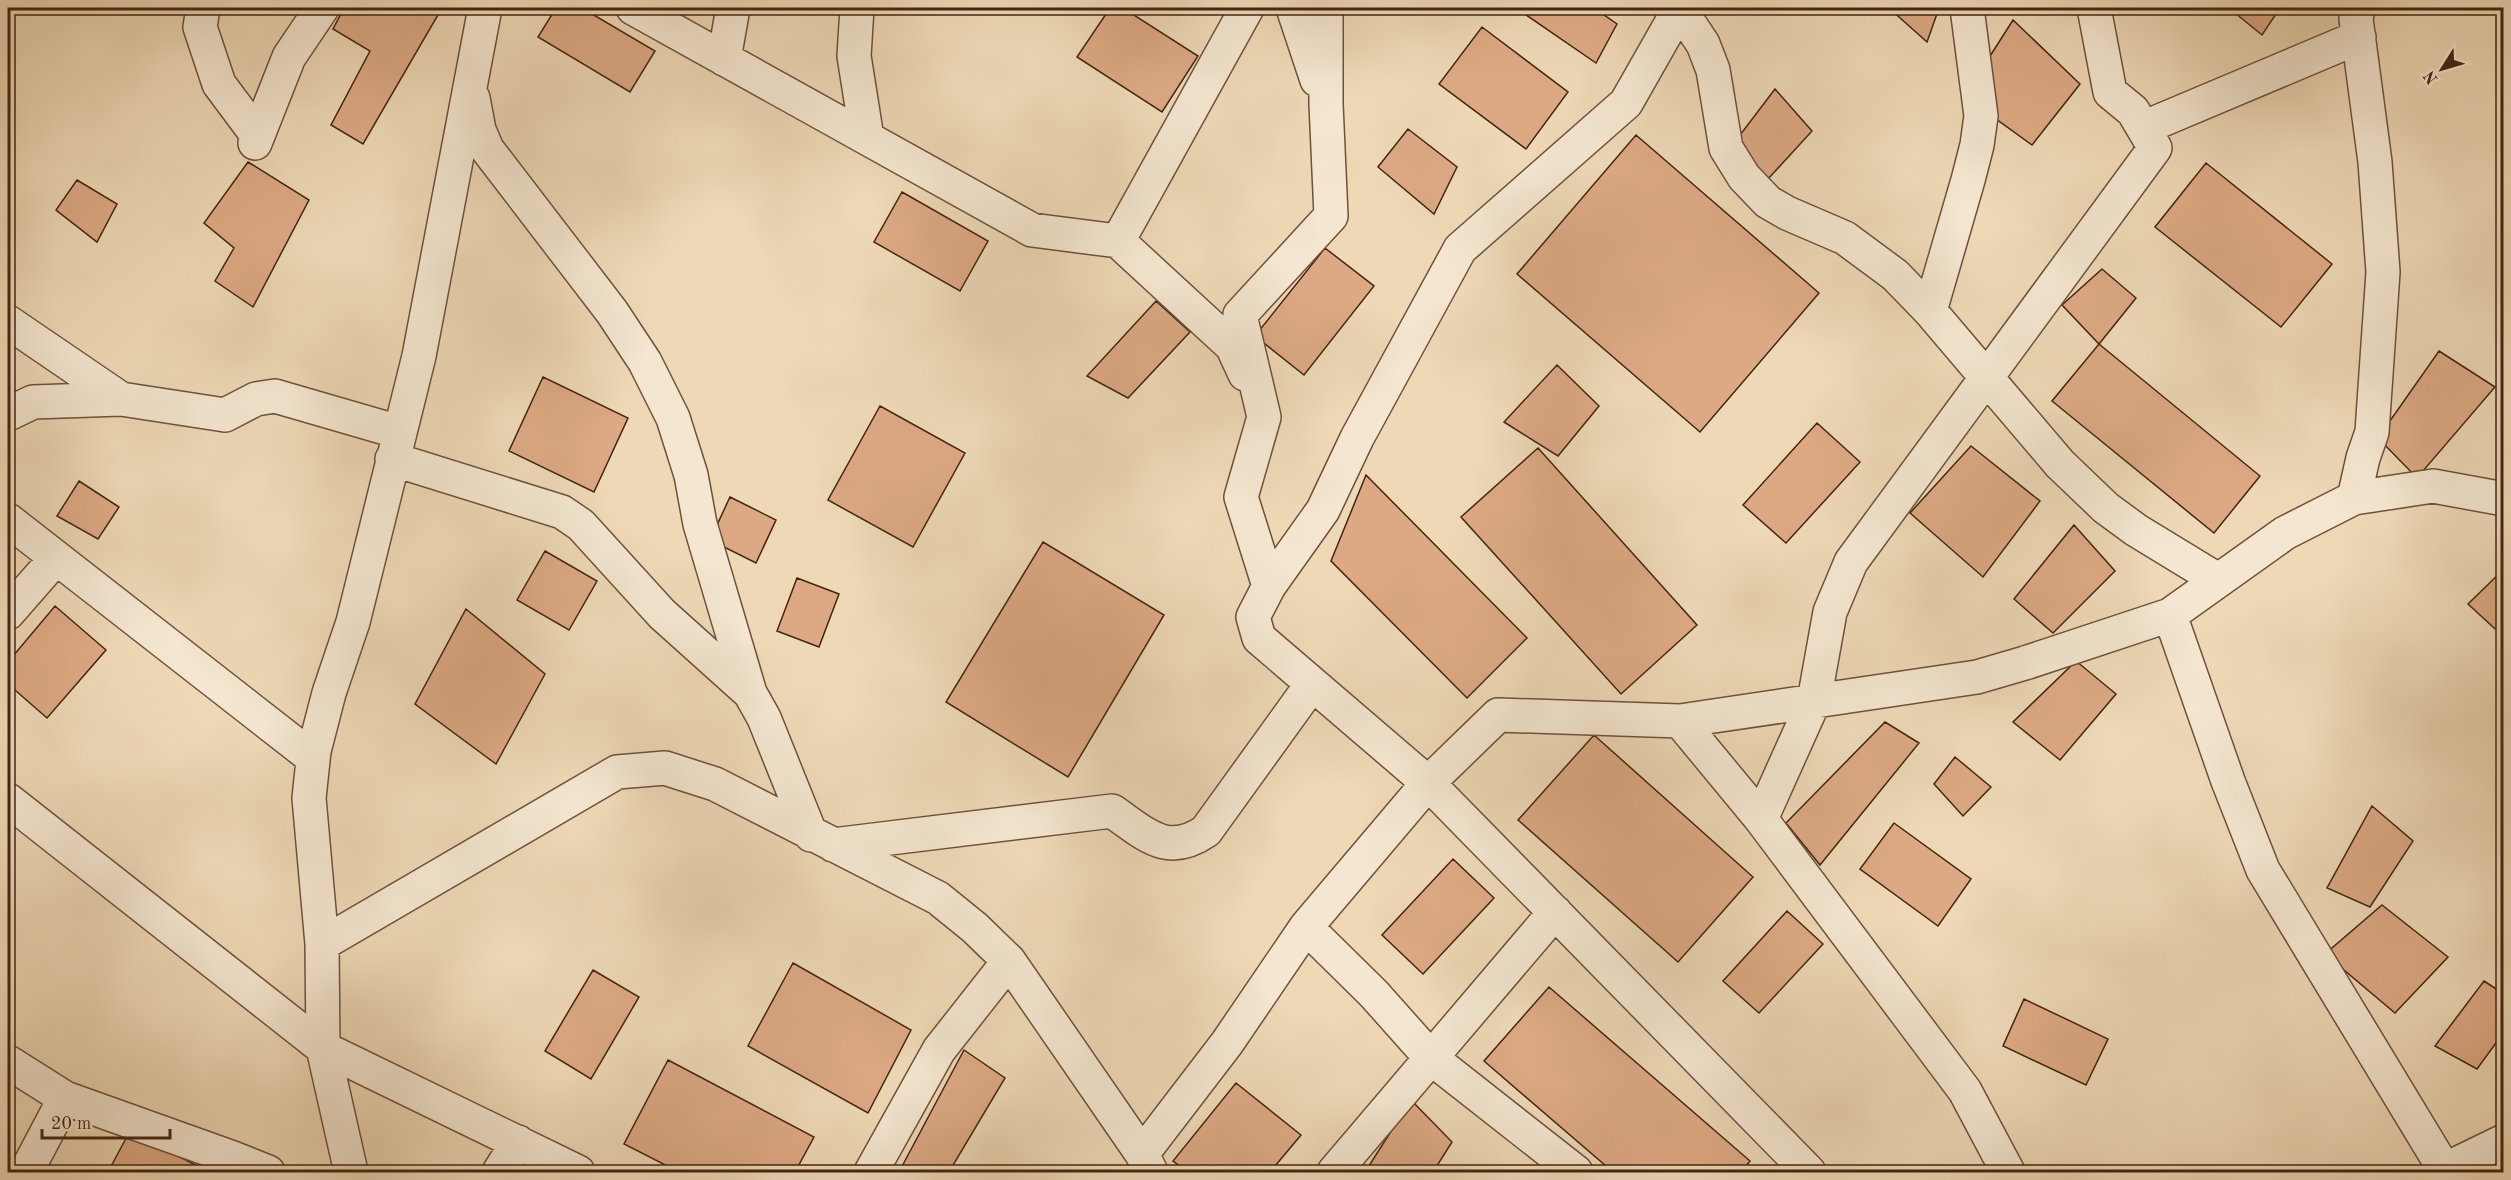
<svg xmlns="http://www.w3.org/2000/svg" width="2511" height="1180" font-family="'Old Standard TT',serif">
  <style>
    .building { fill: #dca984; stroke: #452412; stroke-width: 1.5 }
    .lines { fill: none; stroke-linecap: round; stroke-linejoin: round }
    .minor-casing { stroke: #6f513b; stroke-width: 36 }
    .minor { stroke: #f4e6d0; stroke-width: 33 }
  </style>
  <rect width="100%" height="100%" fill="#eed8b6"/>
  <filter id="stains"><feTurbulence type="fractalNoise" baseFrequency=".00333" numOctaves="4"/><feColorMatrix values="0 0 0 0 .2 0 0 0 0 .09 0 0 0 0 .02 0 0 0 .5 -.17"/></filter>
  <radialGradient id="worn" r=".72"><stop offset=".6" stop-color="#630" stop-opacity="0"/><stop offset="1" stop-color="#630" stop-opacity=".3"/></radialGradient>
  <path class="building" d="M344,8H442L363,144L331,125L370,51L333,29Z
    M556,8H582L655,51L630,92L538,37Z
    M1110,8H1123L1198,56L1162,112L1077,57Z
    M1516,8H1594L1617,24L1596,63Z
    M1889,8H1939L1927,42Z
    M2229,8H2280L2262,35Z
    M2013,20L2080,84L2032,145L1992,116L1985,64Z
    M1482,27L1568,92L1526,149L1439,84Z
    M1775,89L1812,131L1768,179L1734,143Z
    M1408,129L1457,167L1434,214L1378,167Z
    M1636,135L1819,293L1700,432L1517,274Z
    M248,162L309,200L253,307L215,281L234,248L204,223Z
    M2206,163L2332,264L2281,327L2155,227Z
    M77,180L117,204L97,242L56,210Z
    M902,192L988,241L960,291L874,242Z
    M1325,248L1374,286L1304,375L1255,336Z
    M2102,269L2136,298L2099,344L2062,305Z
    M1156,301L1190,332L1128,398L1087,376Z
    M2099,344L2260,476L2214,533L2052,401Z
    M2439,351L2495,387L2417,478L2378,438Z
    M1557,365L1599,406L1558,456L1504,422Z
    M543,377L628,418L594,492L509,451Z
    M880,406L965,453L913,547L828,500Z
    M1817,423L1860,462L1786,543L1743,505Z
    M1971,446L2040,501L1983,577L1910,513Z
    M1538,448L1697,625L1621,694L1461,517Z
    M1366,475L1527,638L1467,698L1331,561Z
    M79,481L119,507L98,539L57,516Z
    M730,497L776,520L756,563L710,540Z
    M2074,525L2115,571L2053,633L2014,599Z
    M1043,542L1164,615L1068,777L946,702Z
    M545,551L597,581L569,630L517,600Z
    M2504,569V637L2468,604Z
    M797,578L839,594L819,647L777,631Z
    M55,606L106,650L47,718L8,684V662Z
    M466,609L545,674L496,764L415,704Z
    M2076,661L2116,694L2060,760L2013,722Z
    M1885,722L1919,743L1820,865L1786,823Z
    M1594,735L1753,877L1678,962L1518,820Z
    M1955,757L1991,787L1963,816L1934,784Z
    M2372,806L2413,841L2370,907L2327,888Z
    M1894,823L1971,879L1938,926L1860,869Z
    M1453,859L1494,898L1423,974L1382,935Z
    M2382,905L2448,957L2395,1013L2325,954Z
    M1787,911L1823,944L1759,1013L1723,981Z
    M793,963L911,1030L868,1113L748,1046Z
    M593,970L639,997L591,1079L545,1051Z
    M2484,981L2504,994V1032L2477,1069L2435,1046Z
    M1549,987L1750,1161L1741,1172H1613L1484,1061Z
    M2024,999L2108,1039L2086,1085L2003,1046Z
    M964,1050L1005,1078L949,1172H899Z
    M668,1060L814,1137L795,1172H679L624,1144Z
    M1236,1083L1301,1135L1270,1172H1188L1173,1161Z
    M1411,1100L1452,1142L1433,1172H1365Z
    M130,1131L209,1172H108Z"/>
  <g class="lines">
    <defs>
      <path id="minor" d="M203,8L200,27L219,84L257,135
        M633,8L1032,230L1118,241
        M857,8L854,56L867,138
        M1293,8L1317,80
        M1679,8L1703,44L1713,70L1726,148L1744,177L1768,202L1787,213L1845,238L1895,275L1930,311L2060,464L2106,508L2136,530L2218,580
        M1680,8L1626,103L1460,249L1357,438L1323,510L1269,586L1253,617L1259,638L1428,783L1809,1172
        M724,59L733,8
        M473,98L479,130L487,149L612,312L645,362L673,418L691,475L700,524L750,693L764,718L811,835
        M2143,128L2359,37
        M255,143L289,57L322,8
        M1930,311L1968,180L1977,145L1981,116L1967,8
        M8,322L121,399
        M1245,374L1232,346L1118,241L1247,8
        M8,414L33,402L121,399L225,415L256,399L275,396L399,432
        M392,459L562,512L581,525L662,614L750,693
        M2354,498L2363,458L2372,432L2383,272L2375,162L2356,19L2358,8
        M8,520L313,758
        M1269,586L1241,497L1264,417L1240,315L1331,216L1326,104V8
        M8,613L56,558
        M2170,615L2228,781L2263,870L2446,1172
        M1680,721L1761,819L1965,1091L2008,1172
        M8,800L323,1048L578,1172
        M1761,819L1814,701L1830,612L1851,562L2155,148L2133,111L2110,92L2094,8
        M833,845L1112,811C1146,834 1167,858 1206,831L1312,684
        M322,944L617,772L665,768L715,784L938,898L975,928L1009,961L1142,1154L1151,1172
        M8,1062L65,1098L233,1158L268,1172
        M1142,1154L1227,1043L1306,927
        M2444,1170L2504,1141
        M26,1172L65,1098
        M351,1172L323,1048L322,944L309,798L314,751L329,693L353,622L419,356L485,8
        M499,1172L518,1142
        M871,1172L939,1050L1009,961
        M1334,1172L1555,912
        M1576,1172L1431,1058L1374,994L1306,927L1428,783L1498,715L1680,721L1977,677L2025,663L2170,615L2285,533L2354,498L2433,486L2504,499"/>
    </defs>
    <use href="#minor" class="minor-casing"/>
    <use href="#minor" class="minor"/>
  </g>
  <rect width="2511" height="1180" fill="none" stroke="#eed8b6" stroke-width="30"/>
  <rect x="9" y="9" width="2493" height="1162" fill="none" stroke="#452412" stroke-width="3"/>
  <rect x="15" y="15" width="2481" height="1150" fill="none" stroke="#452412" stroke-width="1.5"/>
  <g transform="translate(2442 69) rotate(233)" stroke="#f4e6d0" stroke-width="4.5" paint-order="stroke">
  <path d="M0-4.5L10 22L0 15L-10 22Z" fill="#452412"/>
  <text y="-9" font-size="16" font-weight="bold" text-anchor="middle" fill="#452412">N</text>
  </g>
  <path d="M42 1129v9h128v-9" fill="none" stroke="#452412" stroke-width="3"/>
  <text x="51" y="1129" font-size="18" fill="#452412" stroke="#f4e6d0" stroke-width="4.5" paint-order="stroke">20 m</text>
  <rect width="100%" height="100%" filter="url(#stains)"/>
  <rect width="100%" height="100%" fill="url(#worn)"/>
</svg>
